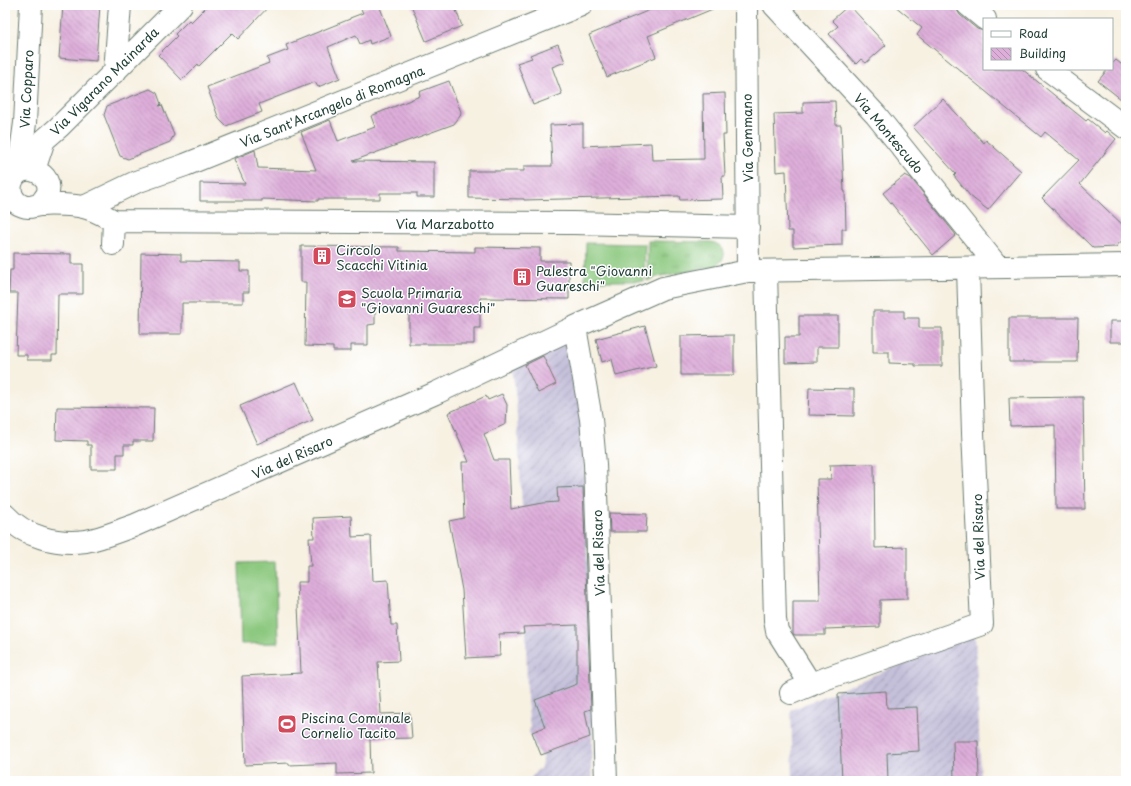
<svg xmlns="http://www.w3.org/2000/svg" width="1131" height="786" font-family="'Playpen Sans',sans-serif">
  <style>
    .industrial { fill: url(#industrial-furrows) }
    .grass { fill: url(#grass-tufts); stroke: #558259 }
    .pitch { fill: #8bc87e; stroke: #558259 }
    .building { fill: url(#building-back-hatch) }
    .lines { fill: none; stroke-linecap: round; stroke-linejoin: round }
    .minor-casing { stroke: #6b7c71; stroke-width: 24 }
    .minor { stroke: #fff; stroke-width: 22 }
    .labels { text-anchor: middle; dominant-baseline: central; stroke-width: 3; stroke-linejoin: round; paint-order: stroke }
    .street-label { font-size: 13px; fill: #1f3d34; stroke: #fff }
    .poi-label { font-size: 13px; fill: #1f3d34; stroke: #fff; text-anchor: start }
  </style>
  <defs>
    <pattern id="industrial-furrows" width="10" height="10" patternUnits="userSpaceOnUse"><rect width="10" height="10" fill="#c5c0da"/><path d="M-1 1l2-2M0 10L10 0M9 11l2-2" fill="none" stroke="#9f9db2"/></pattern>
    <pattern id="grass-tufts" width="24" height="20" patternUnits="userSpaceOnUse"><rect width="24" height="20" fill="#8bc87e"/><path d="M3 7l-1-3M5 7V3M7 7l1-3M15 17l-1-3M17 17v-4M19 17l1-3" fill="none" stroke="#71a468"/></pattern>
    <pattern id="building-back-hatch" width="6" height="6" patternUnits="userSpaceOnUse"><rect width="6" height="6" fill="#deaeda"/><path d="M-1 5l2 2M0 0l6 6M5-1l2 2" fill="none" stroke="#b38fb2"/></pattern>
  </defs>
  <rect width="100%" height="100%" fill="#fff"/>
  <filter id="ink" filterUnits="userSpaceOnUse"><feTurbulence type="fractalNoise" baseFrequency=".025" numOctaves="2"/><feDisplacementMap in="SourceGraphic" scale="8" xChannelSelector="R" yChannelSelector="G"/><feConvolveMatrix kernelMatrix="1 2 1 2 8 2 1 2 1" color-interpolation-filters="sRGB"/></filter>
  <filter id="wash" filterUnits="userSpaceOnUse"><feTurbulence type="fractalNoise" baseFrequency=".012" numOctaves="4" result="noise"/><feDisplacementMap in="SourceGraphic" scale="16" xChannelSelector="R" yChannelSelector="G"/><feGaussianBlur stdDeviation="0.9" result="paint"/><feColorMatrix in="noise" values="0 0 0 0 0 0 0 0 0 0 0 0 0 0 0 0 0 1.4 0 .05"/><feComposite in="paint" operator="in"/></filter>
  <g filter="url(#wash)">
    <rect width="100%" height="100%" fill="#f7f1e2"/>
    <path class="industrial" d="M565,341L571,344L582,400L593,712L591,770L593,781H531V778L537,770L540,769L544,756H540L529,732L530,728L527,700L525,560L516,400L512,366Z
      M975,633L981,781H793L791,710Z"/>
    <path class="grass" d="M648,241L712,242C726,246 729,258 715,266L657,277L647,281Z"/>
    <path class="pitch" d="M586,243L645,244L644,281H585Z
      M275,562L278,643L241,644L239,563Z"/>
    <g id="blocks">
      <path class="building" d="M63,5H100L96,61L59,58Z
        M208,5H270L238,39L232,33L199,66L198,64L182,80L158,55L177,36L175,34L189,20L191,22Z
        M373,5H379L391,36L370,44L369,40L360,44L356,35L328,47L340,78L318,87L315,82L259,104L262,112L226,126L219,119L207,87L269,63L267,58L288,50L286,45L350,19V18L363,13L361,9Z
        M411,5H454L462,26L426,41Z
        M662,5H722L648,36L656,57L607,77L589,35Z
        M849,5L886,45L866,63L861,59L856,64L829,34L838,26L832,20Z
        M894,5H954L960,15L977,29L984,31V69H1022L1086,121L1088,119L1105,133L1107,131L1116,139L1080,184L1126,228V242H1120L1116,247L1093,248L1042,198L1079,160L1045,132L1041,137L917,35L922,28Z
        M558,44L565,62L552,67L562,94L533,105L517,63L532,58L530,55Z
        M1116,60L1126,68V103L1098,81L1108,69H1112V64Z
        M449,81L461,112L460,116L454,124L353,161L434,162V197H417V193H380V199H318V201L262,199V201H200V183L245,184L234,159L255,150L258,168L316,170L301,132L330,120L338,141L375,127L371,116L420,96L419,92Z
        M150,89L157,93L161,104L159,106L162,105L174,135L170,142L128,159L120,156L104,115L107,106Z
        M725,93L726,135H723L725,176H722L723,199L680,200L679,196L524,200V199L469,198V171H524V166H552L550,125L583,124V146L651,143L652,160L704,159L703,94Z
        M943,99L984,143L986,140L1021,171L988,210L970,196L954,176L956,174L913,127Z
        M835,101L836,125H841L844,191H845L846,229H842V245L793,247V231H788L786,171L776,172L774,114L803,113V102Z
        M905,175L911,178L956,235L933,255L883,193Z
        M301,246L399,247V251L475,252V247L540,248V261H569V299L480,298V328H474V344H409V309L375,308V324L368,325V345H351V351H333V347L305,346L306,282H301Z
        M13,253L71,254V264H83V294H58L57,355H52V360H27V355H16L18,293H9L10,270H13Z
        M141,253L181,254V261L240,262V271H249V292H243V303H182V334H140Z
        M873,311H904V318H919V328H942V366H915V364L889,363V352H873Z
        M799,316H838V347H817V362L785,363V337H799Z
        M1009,318H1078L1077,362H1009Z
        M1110,321H1126V342H1110Z
        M645,326L656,366L616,376L612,359L602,362L596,339Z
        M734,335V375H681V336Z
        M543,356L556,384L538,393L525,365Z
        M296,382L313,420L257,444L240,406Z
        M809,388L854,389V416L808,415Z
        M502,394L507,405L506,424L484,434L494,460H509L511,509L543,503L558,502L557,488L583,487L591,709L585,711L590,737L541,755L532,732L545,727L535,700L577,684V625L523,627L524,633L499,634L500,656L466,658L462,590L449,521L464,518L462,462H469L448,413L486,396L488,400Z
        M1083,397L1085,509H1056L1055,425L1010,426L1009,398Z
        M57,407L154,408L153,441H133V445H124V454H117V469H91V445H87V441L56,440Z
        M874,464L875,548L907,547V599L880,600V627L825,629V635H795L793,634V601H820L817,479H831L830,465Z
        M609,513L647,514L646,532H610Z
        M351,516L352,537L371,536L373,581L388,580L391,625H397L399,661L378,662L381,714L410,713L412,738L370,739L371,773L337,774V763L289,765V763L245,765L242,676L301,673L297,582H307V566H311L309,538H314L313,518Z
        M886,691L887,708L917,707L919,751L887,753L888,781H842L838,694Z
        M953,741H978L979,781H954Z"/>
    </g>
  </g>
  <g filter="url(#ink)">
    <use href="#blocks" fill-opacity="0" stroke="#6b7c71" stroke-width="1"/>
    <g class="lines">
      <defs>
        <path id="minor" d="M746,5L748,271
          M774,5L876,115L998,267
          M968,5L985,19
          M1047,69L1126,128
          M115,72L120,5
          M34,170L44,140L59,127L181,5
          M18,173L25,123L31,5
          M40,205C42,202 45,198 47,195C56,173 21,159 12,181C8,191 13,203 23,206C30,209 34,205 41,205C50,204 75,205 83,207C94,209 105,216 114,221L573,223L748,227
          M84,207L136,182L185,165L581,5
          M113,244L114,221
          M766,271L775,620L777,631L811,685
          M575,327L591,419L595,464L606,781
          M5,515C25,537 57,545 86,541C102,538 118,531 133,526L438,392L575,327L663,288L748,271L1126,265
          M791,693L827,678L982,624L973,433L968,268"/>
      </defs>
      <use href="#minor" class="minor-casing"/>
      <use href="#minor" class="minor"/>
    </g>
  </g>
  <defs>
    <symbol id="building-square" viewBox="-11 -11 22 22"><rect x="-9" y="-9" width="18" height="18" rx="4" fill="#d1495b" stroke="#fff"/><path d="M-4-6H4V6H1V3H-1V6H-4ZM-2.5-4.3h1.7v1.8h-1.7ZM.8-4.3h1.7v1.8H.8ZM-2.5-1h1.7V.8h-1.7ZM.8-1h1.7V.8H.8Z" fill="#fff"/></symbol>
    <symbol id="school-square" viewBox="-11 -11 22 22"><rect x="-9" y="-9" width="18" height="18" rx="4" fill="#d1495b" stroke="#fff"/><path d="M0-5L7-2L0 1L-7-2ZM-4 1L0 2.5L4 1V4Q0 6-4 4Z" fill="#fff"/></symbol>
    <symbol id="stadium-square" viewBox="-11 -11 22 22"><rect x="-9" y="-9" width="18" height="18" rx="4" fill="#d1495b" stroke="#fff"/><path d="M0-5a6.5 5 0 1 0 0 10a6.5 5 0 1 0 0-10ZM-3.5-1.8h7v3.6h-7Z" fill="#fff"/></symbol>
  </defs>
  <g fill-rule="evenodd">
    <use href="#building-square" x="311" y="245" width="22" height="22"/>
    <use href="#building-square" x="511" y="266" width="22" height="22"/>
    <use href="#school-square" x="336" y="288" width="22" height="22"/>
    <use href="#stadium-square" x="276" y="713" width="22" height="22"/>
  </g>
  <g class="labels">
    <g class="street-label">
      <text transform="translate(104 81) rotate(-45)">Via Vigarano Mainarda</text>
      <text transform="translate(26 89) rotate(-87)">Via Copparo</text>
      <text transform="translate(332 106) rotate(-22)">Via Sant'Arcangelo di Romagna</text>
      <text transform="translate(889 133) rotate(50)">Via Montescudo</text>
      <text transform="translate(747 138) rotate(-91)">Via Gemmano</text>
      <text x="445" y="223">Via Marzabotto</text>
      <text transform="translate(292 457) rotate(-24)">Via del Risaro</text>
      <text transform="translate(978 537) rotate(-92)">Via del Risaro</text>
      <text transform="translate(598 553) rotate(-92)">Via del Risaro</text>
    </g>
    <g class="poi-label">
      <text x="336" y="249">Circolo<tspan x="336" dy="15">Scacchi Vitinia</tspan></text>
      <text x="536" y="270">Palestra "Giovanni<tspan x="536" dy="15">Guareschi"</tspan></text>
      <text x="361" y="292">Scuola Primaria<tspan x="361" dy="15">"Giovanni Guareschi"</tspan></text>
      <text x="301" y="717">Piscina Comunale<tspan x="301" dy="15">Cornelio Tacito</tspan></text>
    </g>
  </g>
  <rect width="1131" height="786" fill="none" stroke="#fff" stroke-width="20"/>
  <rect x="983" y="18" width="130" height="52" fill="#ffffff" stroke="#a5b1ae"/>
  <rect x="991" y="31" width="20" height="6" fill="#ffffff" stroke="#a5b1ae"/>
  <text x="1019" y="38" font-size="12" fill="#1f3d34">Road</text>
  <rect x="991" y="48" width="20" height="12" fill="url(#building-back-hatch)" stroke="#a5b1ae"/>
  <text x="1019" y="58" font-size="12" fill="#1f3d34">Building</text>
</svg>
